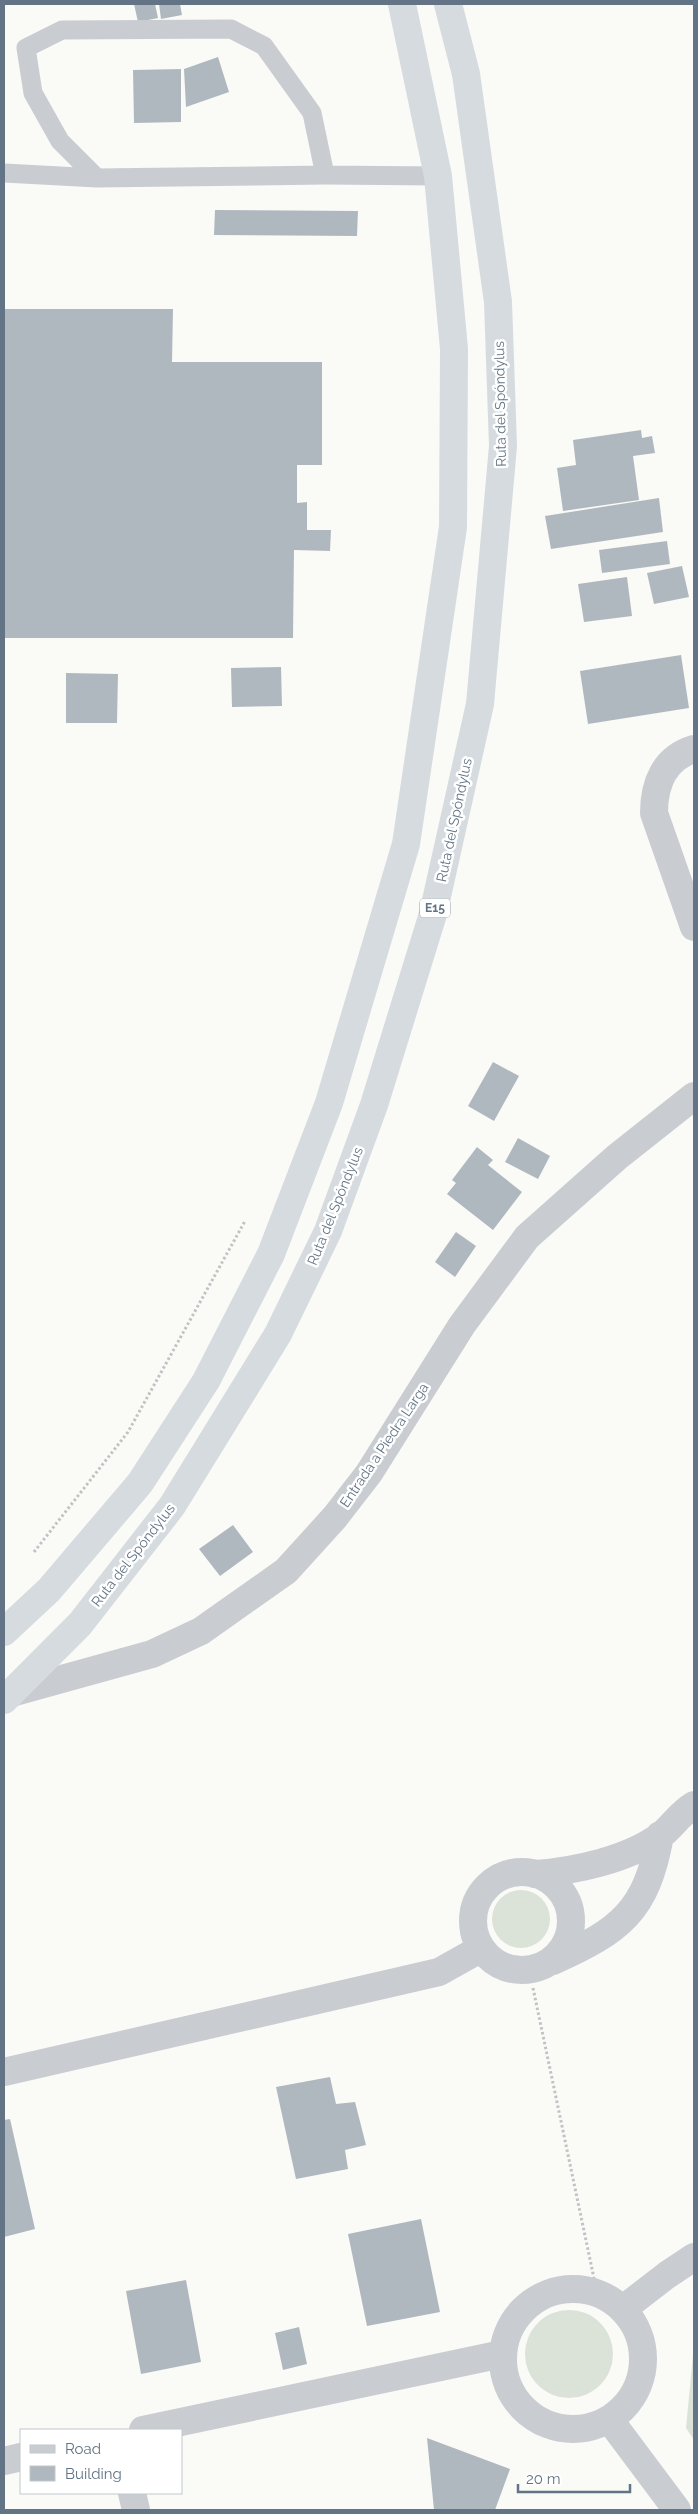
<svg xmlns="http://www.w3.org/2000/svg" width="698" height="2514" font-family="Raleway,sans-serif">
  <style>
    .green { fill: #dbe2d8 }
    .building { fill: #b0b8bf }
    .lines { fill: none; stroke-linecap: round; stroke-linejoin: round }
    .path { stroke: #c0c3c5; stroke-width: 3; stroke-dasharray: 2.5 2.5; stroke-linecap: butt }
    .service { stroke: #c9cdd1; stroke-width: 19 }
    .minor { stroke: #c9cdd1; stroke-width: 28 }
    .trunk { stroke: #d6dbdf; stroke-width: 28 }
    .labels { text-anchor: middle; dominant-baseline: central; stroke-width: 5; stroke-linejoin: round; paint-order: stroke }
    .shield { fill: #fff; stroke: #919eaa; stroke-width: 1 }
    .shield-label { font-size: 12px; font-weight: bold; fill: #627485 }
    .street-label { font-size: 14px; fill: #627485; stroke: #fff }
  </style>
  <rect width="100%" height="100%" fill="#fafaf7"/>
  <path class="green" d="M492 1919a29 29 0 1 1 58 0a29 29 0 1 1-58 0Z
    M525 2354a44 44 0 1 1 88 0a44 44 0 1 1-88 0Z
    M694,2345V2440L686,2428Z"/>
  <path class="building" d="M134,4H155L158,18L138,22Z
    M159,4H180L182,15L161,19Z
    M218,57L229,92L186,107L184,69Z
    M181,69V122L134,123L133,70Z
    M215,210L358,211L357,236L214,235Z
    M4,309H173L172,362H322V465H297V503L307,502V530H331L330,551L294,550L293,638H4Z
    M641,430L642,438L652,436L655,453L633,456L639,500L563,511L557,468L576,465L573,440Z
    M659,498L663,532L551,549L545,516Z
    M667,541L670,564L602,573L599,550Z
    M682,566L689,597L654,604L647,573Z
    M627,577L632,616L584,622L578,584Z
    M681,655L689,708L588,724L580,671Z
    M281,667L282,706L232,707L231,668Z
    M66,673L118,674L117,723H66Z
    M493,1062L519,1076L494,1121L468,1106Z
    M518,1138L550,1156L538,1179L505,1162Z
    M477,1147L493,1160L488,1165L522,1192L493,1230L447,1194L456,1183L452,1180Z
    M456,1232L476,1246L455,1277L435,1262Z
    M233,1525L253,1552L220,1576L199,1549Z
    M330,2077L336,2104L355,2102L366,2145L345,2150L348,2169L296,2179L276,2087Z
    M10,2119L35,2229L4,2237V2120Z
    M421,2219L440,2312L367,2326L348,2234Z
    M186,2280L201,2362L141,2374L126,2291Z
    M299,2327L307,2364L283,2370L275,2333Z
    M427,2438L510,2469L495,2510H434Z"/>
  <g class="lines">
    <path class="path" d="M34,1552L128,1432L245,1221
      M533,1988L596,2288"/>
    <path class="service" d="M4,173L97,178L325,175L438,176
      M97,178L60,141L33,93L26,48L62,30L231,29L264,46L312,113L325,175"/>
    <path class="minor" d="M694,749C664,758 654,784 654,813L694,927
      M4,1695L152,1654L201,1631L286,1571L335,1517L369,1473L462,1325L527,1237L617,1157L694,1096
      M473 1921a49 49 0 1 1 98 0a49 49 0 1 1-98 0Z
      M535,1874C574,1871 627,1860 660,1836C673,1826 679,1814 694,1805
      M553,1961C620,1931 647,1911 660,1835
      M4,2072L439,1972L480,1949
      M503 2359a70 70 0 1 1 140 0a70 70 0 1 1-140 0Z
      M623,2309L667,2275L694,2257
      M609,2419L677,2510
      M143,2430L502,2354
      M4,2461L21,2457
      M132,2493L136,2510"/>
    <path class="trunk" d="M4,1632L49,1590L140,1483L206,1381L271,1254L329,1103L406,844L453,527L454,349L438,176L402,4
      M4,1700L80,1624L172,1506L278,1334L328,1231L374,1105L433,914L480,704L503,446L498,302L466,74L448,4"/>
  </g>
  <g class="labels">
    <rect class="shield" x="420" y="898.5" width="30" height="19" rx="4"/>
    <g class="shield-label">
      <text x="435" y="908">E15</text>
    </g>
    <g class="street-label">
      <text transform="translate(500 404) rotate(-91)">Ruta del Spóndylus</text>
      <text transform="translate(454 820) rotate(-78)">Ruta del Spóndylus</text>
      <text transform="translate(335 1206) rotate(-68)">Ruta del Spóndylus</text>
      <text transform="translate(384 1445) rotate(-56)">Entrada a Piedra Larga</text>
      <text transform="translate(133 1555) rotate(-52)">Ruta del Spóndylus</text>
    </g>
  </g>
  <rect width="698" height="2514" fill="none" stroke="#627485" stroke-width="10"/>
  <rect x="20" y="2429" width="162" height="65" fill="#ffffff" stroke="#c0c7ce"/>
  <rect x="30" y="2445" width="25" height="8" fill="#c9cdd1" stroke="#c0c7ce"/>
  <text x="65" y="2454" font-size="15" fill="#627485">Road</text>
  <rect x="30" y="2466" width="25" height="15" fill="#b0b8bf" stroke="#c0c7ce"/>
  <text x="65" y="2479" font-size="15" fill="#627485">Building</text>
  <path d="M518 2484v8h112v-8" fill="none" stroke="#627485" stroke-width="2.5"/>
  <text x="526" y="2484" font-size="15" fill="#627485" stroke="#ffffff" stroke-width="4" paint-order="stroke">20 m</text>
</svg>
